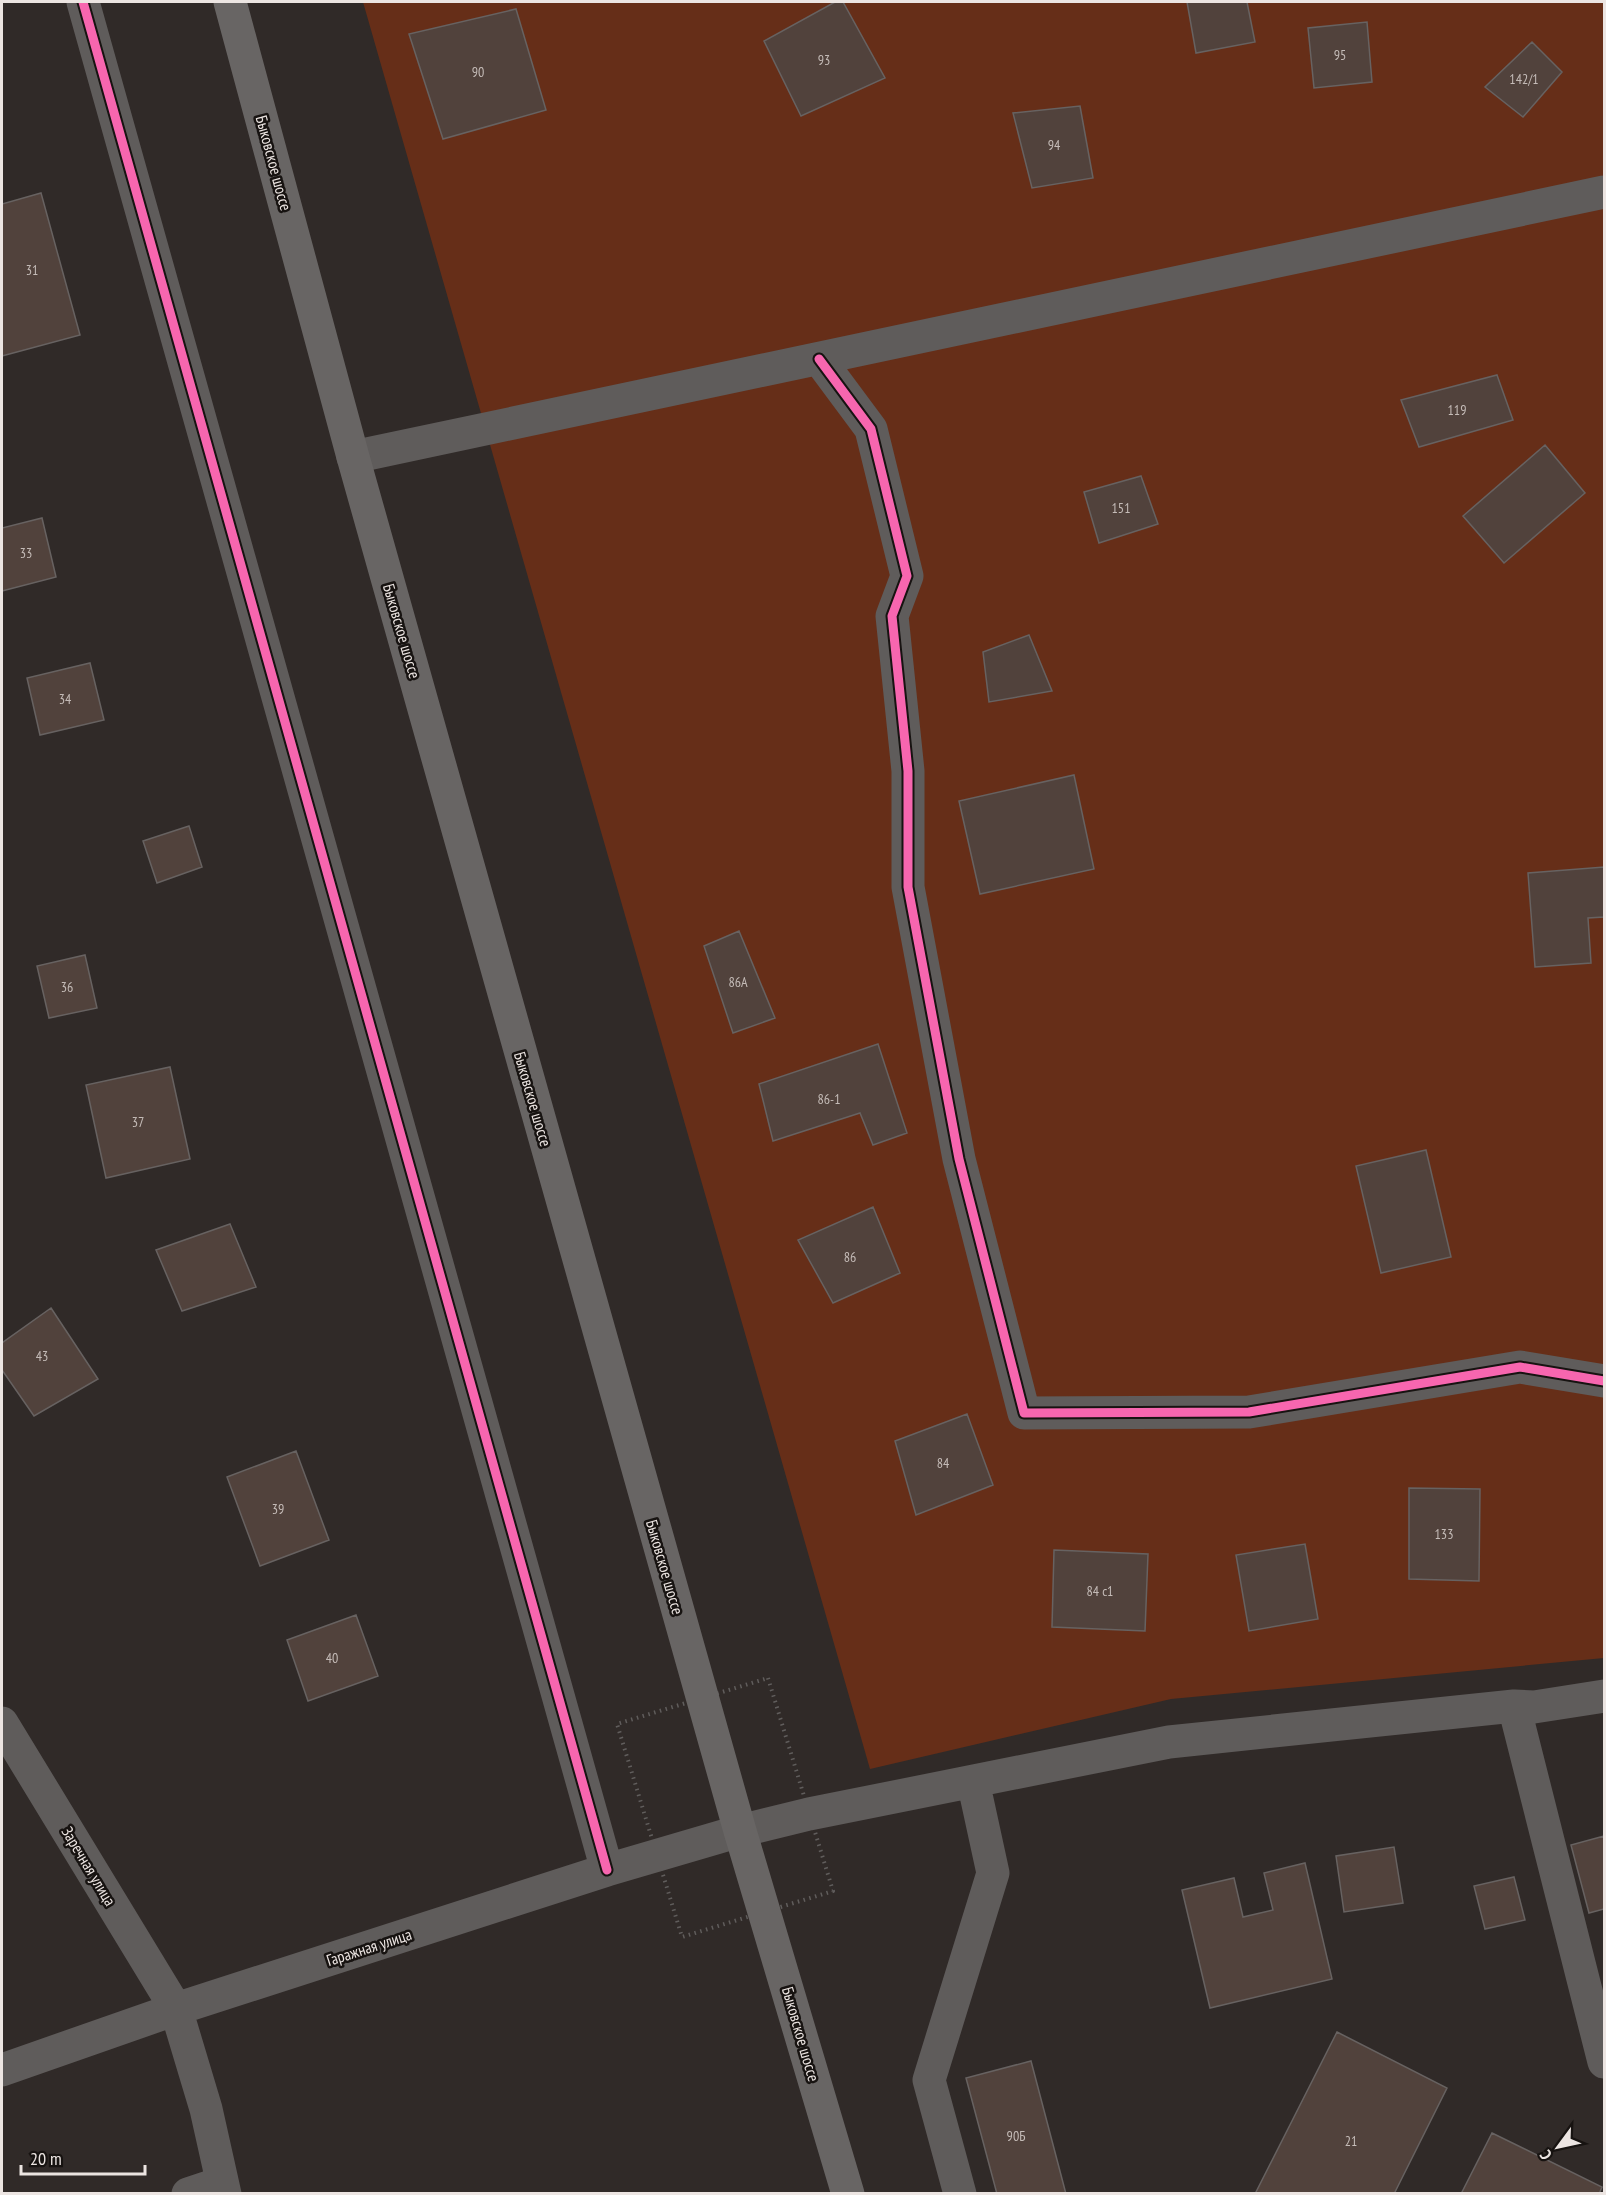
<svg xmlns="http://www.w3.org/2000/svg" width="1606" height="2195" font-family="'PT Sans Narrow',sans-serif">
  <style>
    .green { fill: #662e18 }
    .building { fill: #51423c; stroke: #676261; stroke-width: 1.5 }
    .lines { fill: none; stroke-linecap: round; stroke-linejoin: round }
    .path { stroke: #605d5c; stroke-width: 4; stroke-dasharray: 1.5 4.5; stroke-linecap: butt }
    .minor { stroke: #5f5c5b; stroke-width: 33 }
    .major { stroke: #686564; stroke-width: 33 }
    .cycleway-casing { stroke: #171311; stroke-width: 13 }
    .cycleway { stroke: #f766af; stroke-width: 9 }
    .labels { text-anchor: middle; dominant-baseline: central; stroke-width: 5; stroke-linejoin: round; paint-order: stroke }
    .number-label { font-size: 14px; fill: #c5bcb8 }
    .street-label { font-size: 16px; fill: #ece5e2; stroke: #171311 }
  </style>
  <rect width="100%" height="100%" fill="#302a28"/>
  <path class="green" d="M363,2H1604V1658L1171,1699L870,1769Z"/>
  <path class="building" d="M835,2H843L885,78L801,116L764,41Z
    M1187,2H1247L1255,42L1196,53Z
    M516,9L546,110L443,139L409,34Z
    M1367,22L1372,82L1314,88L1308,28Z
    M1532,42L1562,72L1523,117L1485,87Z
    M1080,106L1093,178L1032,188L1013,113Z
    M41,193L80,335L2,356V204Z
    M1497,375L1513,420L1419,447L1401,400Z
    M1545,445L1585,493L1504,563L1463,516Z
    M1141,476L1158,524L1099,543L1084,492Z
    M42,518L56,577L2,591V528Z
    M1029,635L1052,691L989,702L983,652Z
    M90,663L104,720L40,735L27,678Z
    M1074,775L1094,869L980,894L959,801Z
    M189,826L202,867L157,883L143,841Z
    M1604,867V917L1588,918L1591,963L1535,967L1528,873Z
    M739,931L775,1018L733,1033L704,946Z
    M85,955L97,1008L49,1018L37,966Z
    M878,1044L907,1133L873,1145L860,1113L773,1141L759,1084Z
    M170,1067L190,1159L106,1178L86,1085Z
    M1426,1150L1451,1257L1381,1273L1356,1166Z
    M873,1207L900,1273L833,1303L798,1240Z
    M230,1224L256,1287L182,1311L156,1250Z
    M51,1308L98,1379L34,1416L2,1370V1343Z
    M967,1414L993,1485L916,1515L895,1441Z
    M296,1451L329,1540L260,1566L227,1477Z
    M1409,1488L1480,1489L1479,1581L1409,1579Z
    M1305,1544L1318,1619L1249,1631L1236,1555Z
    M1054,1550L1148,1554L1145,1631L1052,1627Z
    M356,1615L378,1676L308,1701L287,1640Z
    M1604,1836V1909L1589,1913L1571,1845Z
    M1394,1847L1403,1903L1344,1912L1336,1856Z
    M1305,1863L1332,1979L1210,2008L1182,1890L1234,1878L1243,1917L1273,1910L1264,1873Z
    M1514,1877L1525,1920L1485,1929L1474,1886Z
    M1337,2032L1447,2088L1394,2194H1255Z
    M1031,2061L1066,2194H997L966,2078Z
    M1492,2133L1602,2187L1599,2194H1461Z"/>
  <g class="lines">
    <path class="path" d="M768,1678L833,1891L682,1937L617,1724Z"/>
    <path class="minor" d="M83,2L607,1870
      M819,359L871,429L907,576L892,616L908,771V887L959,1159L1024,1413L1249,1412L1520,1367L1604,1381
      M353,457L1604,192
      M1514,1706L1604,2062
      M2,1723L176,2009L206,2109L225,2194
      M2,2070L176,2009L607,1870L740,1831L809,1814L1169,1742L1514,1706L1534,1707L1604,1696
      M188,2194L221,2183
      M960,2194L929,2080L993,1873L973,1781"/>
    <path class="major" d="M230,2L353,457L740,1831L848,2194"/>
    <defs>
      <path id="cycleway" d="M83,2L607,1870
        M819,359L871,429L907,576L892,616L908,771V887L959,1159L1024,1413L1249,1412L1520,1367L1604,1381"/>
    </defs>
    <use href="#cycleway" class="cycleway-casing"/>
    <use href="#cycleway" class="cycleway"/>
  </g>
  <g class="labels">
    <g class="number-label">
      <text x="1340" y="55">95</text>
      <text x="824" y="60">93</text>
      <text x="478" y="72">90</text>
      <text x="1524" y="79">142/1</text>
      <text x="1054" y="145">94</text>
      <text x="32" y="270">31</text>
      <text x="1457" y="410">119</text>
      <text x="1121" y="508">151</text>
      <text x="26" y="553">33</text>
      <text x="65" y="699">34</text>
      <text x="738" y="982">86А</text>
      <text x="67" y="987">36</text>
      <text x="829" y="1099">86-1</text>
      <text x="138" y="1122">37</text>
      <text x="850" y="1257">86</text>
      <text x="42" y="1356">43</text>
      <text x="943" y="1463">84</text>
      <text x="278" y="1509">39</text>
      <text x="1444" y="1534">133</text>
      <text x="1100" y="1591">84 с1</text>
      <text x="332" y="1658">40</text>
      <text x="1016" y="2136">90Б</text>
      <text x="1351" y="2141">21</text>
    </g>
    <g class="street-label">
      <text transform="translate(274 163) rotate(75)">Быковское шоссе</text>
      <text transform="translate(402 631) rotate(74)">Быковское шоссе</text>
      <text transform="translate(533 1099) rotate(74)">Быковское шоссе</text>
      <text transform="translate(665 1567) rotate(74)">Быковское шоссе</text>
      <text transform="translate(89 1866) rotate(59)">Заречная улица</text>
      <text transform="translate(369 1947) rotate(-18)">Гаражная улица</text>
      <text transform="translate(801 2034) rotate(74)">Быковское шоссе</text>
    </g>
  </g>
  <rect width="1606" height="2195" fill="none" stroke="#ece5e2" stroke-width="6"/>
  <g transform="translate(1558 2147) rotate(237)" stroke="#171311" stroke-width="4.5" paint-order="stroke">
  <path d="M0-4.5L10 22L0 15L-10 22Z" fill="#ece5e2"/>
  <text y="-9" font-size="16" font-weight="bold" text-anchor="middle" fill="#ece5e2">С</text>
  </g>
  <path d="M21 2165v9h124v-9" fill="none" stroke="#ece5e2" stroke-width="3"/>
  <text x="30" y="2165" font-size="18" fill="#ece5e2" stroke="#171311" stroke-width="4.5" paint-order="stroke">20 m</text>
</svg>
